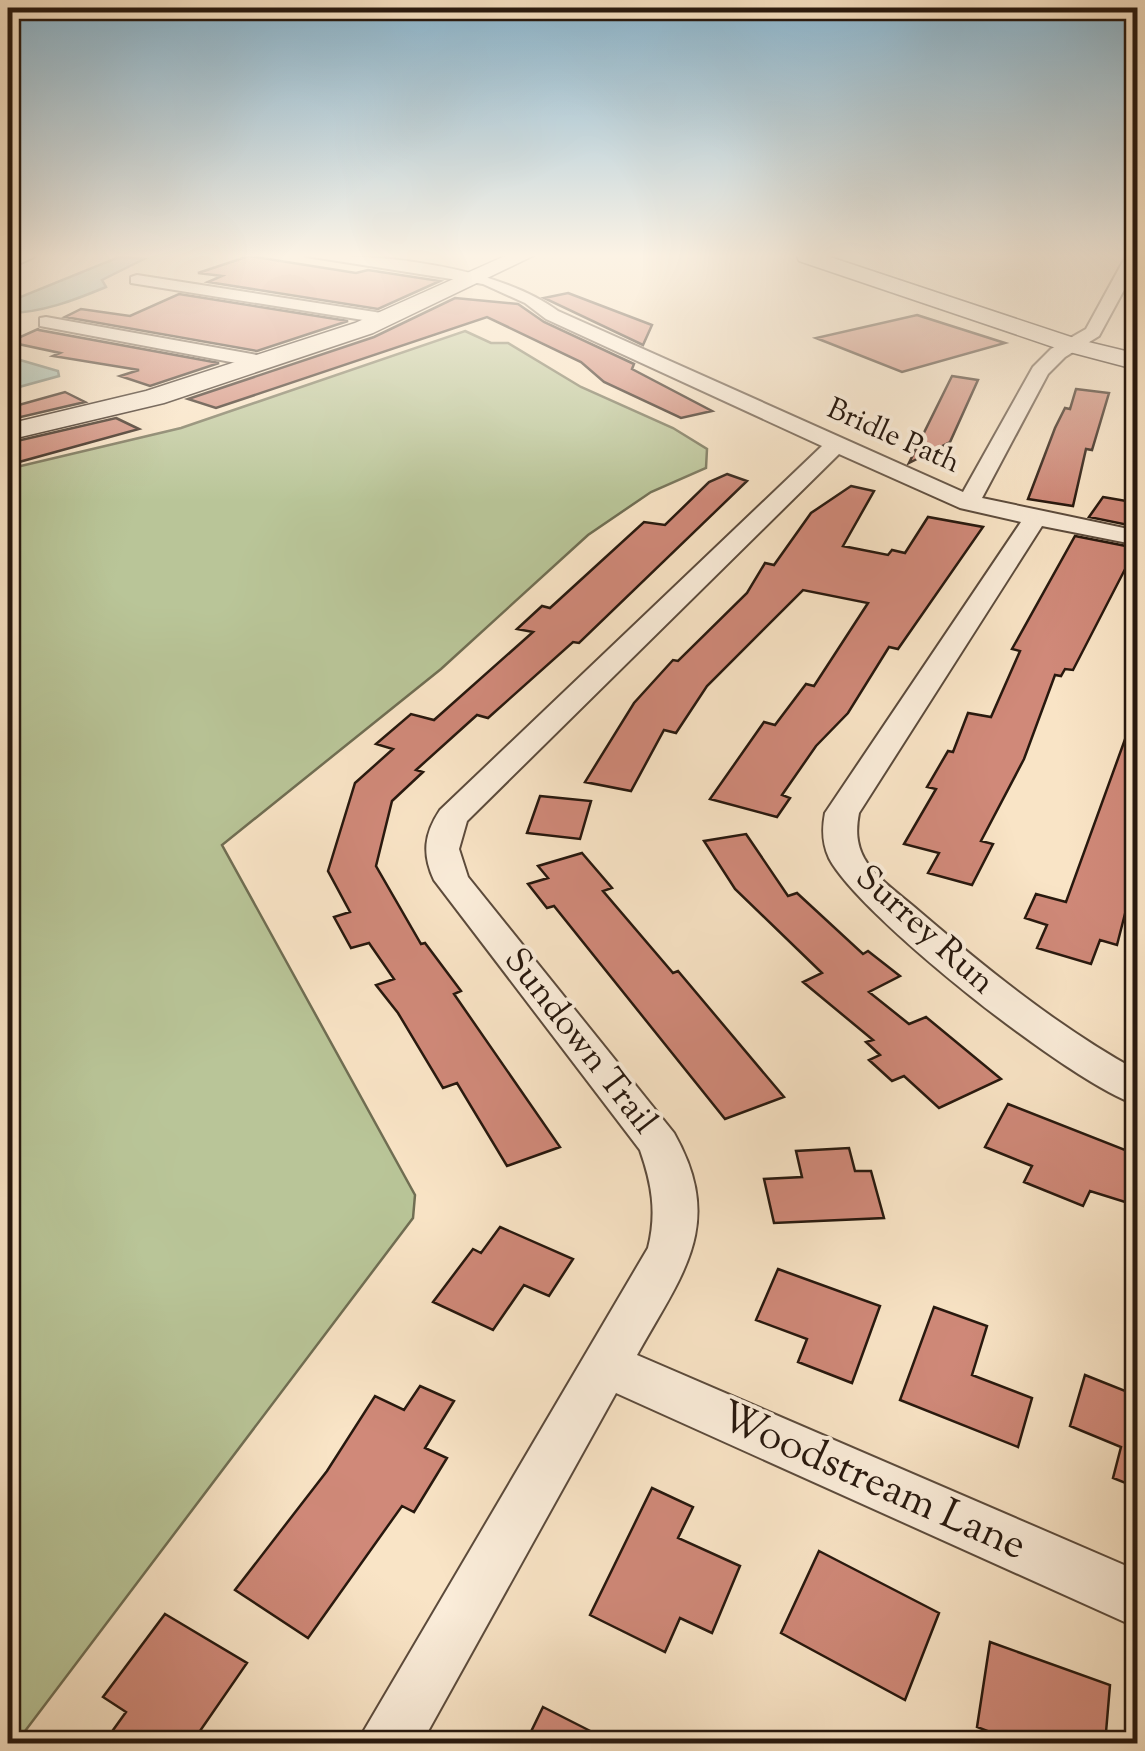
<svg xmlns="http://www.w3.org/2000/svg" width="1145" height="1751" font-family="'Sorts Mill Goudy',serif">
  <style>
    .green { fill: #b9c598; stroke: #706e53; stroke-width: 2.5 }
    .water { fill: #9ebfb3; stroke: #6e7c71; stroke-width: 2.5 }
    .building { fill: #d08979; stroke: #27180e; stroke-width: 2.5 }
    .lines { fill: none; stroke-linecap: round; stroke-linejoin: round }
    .street-casing { stroke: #5c4b3c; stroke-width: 4 }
    .secondary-casing { stroke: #27180e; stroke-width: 3 }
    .street { fill: #fbedda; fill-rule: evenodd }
    .secondary { fill: #fbedda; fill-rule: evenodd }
    .labels { text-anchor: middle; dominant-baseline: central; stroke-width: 8; stroke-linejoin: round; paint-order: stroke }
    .far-street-label { font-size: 30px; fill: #27180e; stroke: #fbedda }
    .street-label { font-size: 35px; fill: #27180e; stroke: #fbedda }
    .near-street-label { font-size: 42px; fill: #27180e; stroke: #fbedda }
  </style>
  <rect width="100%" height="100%" fill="#f9e4c6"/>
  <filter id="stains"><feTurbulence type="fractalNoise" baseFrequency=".002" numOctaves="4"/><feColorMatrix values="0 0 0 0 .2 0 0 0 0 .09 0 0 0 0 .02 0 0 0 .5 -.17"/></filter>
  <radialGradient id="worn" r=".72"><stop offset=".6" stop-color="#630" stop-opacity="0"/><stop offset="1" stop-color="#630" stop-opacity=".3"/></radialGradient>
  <path class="green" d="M465,331L491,343H508L581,387L673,428L707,449L706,468L651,492L588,535L441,669L222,845L415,1195L413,1218L16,1743H8V469L181,428Z"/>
  <path class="water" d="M119,257L144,259L102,280L106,287C75,300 41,313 8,313V302Z
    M20,360L58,371L59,376L8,390V361Z"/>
  <path class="building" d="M249,256L356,273L368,270L440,281L378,309L208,282L222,276L198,273Z
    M568,293L652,325L643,345L544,298Z
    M179,294L348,321L257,351L65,317L81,309L130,316Z
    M455,298L518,304L544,322L634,364L632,369L712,411L681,418L604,382L581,362L487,317L216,408L188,399L374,337Z
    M917,315L1005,343L902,372L816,338Z
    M38,329L39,330L219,363L150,386L120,376L139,370L53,356L60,353L9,342Z
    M952,376L978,380L950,442L909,463Z
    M1076,389L1109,393L1092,450L1086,449L1073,506L1028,499L1055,428L1065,408L1070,409Z
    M65,392L85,402L8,420V408Z
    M116,418L139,429L8,465V443Z
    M727,474L747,481L579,643L573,642L488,718L477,715L416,770L423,772L392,801L376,866L421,944L425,943L461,991L454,994L560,1147L507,1166L457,1083L443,1088L398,1013L376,985L394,979L369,943L351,948L334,917L350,912L328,871L355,783L393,749L376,744L411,714L434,720L533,632L517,629L542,606L550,608L644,522L665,525L709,482Z
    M851,486L874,491L843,546L888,555L892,550L905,553L928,517L983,527L898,649L889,647L848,713L816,746L782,795L790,798L777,817L710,799L764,722L775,725L806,684L814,686L868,603L803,590L707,686L676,733L664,730L631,791L585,782L634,703L673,660L678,661L747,593L765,563L774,565L811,513Z
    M1103,497L1138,503V527L1089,517Z
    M1075,536L1136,548L1073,670L1065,669L1061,676L1055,675L1024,759L981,841L993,844L972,885L928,873L939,853L904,844L936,789L927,787L948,751L953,752L968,713L991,717L1020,651L1012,649Z
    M1136,709L1138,863L1117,945L1100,940L1091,964L1037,948L1047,925L1025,918L1036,894L1066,902Z
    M540,796L591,801L580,839L527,833Z
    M746,834L788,896L797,893L863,954L868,951L900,976L869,992L909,1024L926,1017L1001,1079L939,1108L904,1076L892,1081L869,1060L880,1055L866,1042L873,1040L803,982L822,973L735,889L704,841Z
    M582,853L612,888L603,891L673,973L678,971L784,1097L725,1119L554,906L547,908L528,884L548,878L538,866Z
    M1008,1104L1138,1155V1206L1090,1191L1083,1206L1024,1182L1032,1166L985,1147Z
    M849,1148L855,1171H871L884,1218L774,1223L764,1179L802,1177L796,1151Z
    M500,1227L573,1259L549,1296L524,1285L493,1330L433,1302L473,1249L481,1253Z
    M778,1269L880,1306L852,1383L798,1362L807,1339L756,1320Z
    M934,1307L987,1326L972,1375L1032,1398L1018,1447L900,1400Z
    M1085,1375L1138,1396V1488L1113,1478L1121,1447L1070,1426Z
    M420,1386L454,1401L425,1448L447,1458L414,1512L402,1506L308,1638L235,1590L327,1471L375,1396L404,1410Z
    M652,1488L693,1507L678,1538L740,1566L712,1633L680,1618L665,1652L590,1615Z
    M819,1551L939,1613L905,1700L781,1633Z
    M165,1614L247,1663L191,1744H103L126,1712L103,1697Z
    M990,1642L1110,1685L1105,1744H1021L977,1727Z
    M543,1707L616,1744H525Z"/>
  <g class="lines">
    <defs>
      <path id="street" d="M15,256H36L8,269V259Z
        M306,256C379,253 499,267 558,311L963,492L1033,367L1051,349L1086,329L1126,256H1138V264L1099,336L1065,357L1048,374L982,498L1138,531V545L1042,526L859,813C856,829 856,843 864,858C876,879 901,895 919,911C988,970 1058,1027 1138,1071V1105C1074,1086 859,916 829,858C822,843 822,829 825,813L1021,522L960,508L839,454L467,821L459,849L468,877L674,1133C726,1225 682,1274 637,1355L1138,1571V1628L616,1393L421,1744H356L648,1248C657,1213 652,1184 640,1150L434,880C422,854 424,834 440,810L822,446L546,319L525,303L483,284Z
        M137,275L388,314L397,319L388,324L131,283V277Z
        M46,317L263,356L272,362L263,368L40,326V318Z"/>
      <path id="secondary" d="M505,256H533L373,333L164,403L8,440V424L146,391L355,323Z
        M797,256H827L1080,340L1138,354V370L1062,350L799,261Z"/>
    </defs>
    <use href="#street" class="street-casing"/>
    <use href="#secondary" class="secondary-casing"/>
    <use href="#street" class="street"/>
    <use href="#secondary" class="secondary"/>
  </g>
  <linearGradient id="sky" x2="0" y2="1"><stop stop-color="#8ab8d3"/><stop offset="0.51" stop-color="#fcf3e5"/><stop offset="1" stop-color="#fcf3e5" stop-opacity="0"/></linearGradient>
  <rect width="1145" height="501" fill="url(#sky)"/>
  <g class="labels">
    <g class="far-street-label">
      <text transform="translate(893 437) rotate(24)">Bridle Path</text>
    </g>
    <g class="street-label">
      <text transform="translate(924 931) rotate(42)">Surrey Run</text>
      <text transform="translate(579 1042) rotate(52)">Sundown Trail</text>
    </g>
    <g class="near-street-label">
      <text transform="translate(872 1483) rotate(24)">Woodstream Lane</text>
    </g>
  </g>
  <rect width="1145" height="1751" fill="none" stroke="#f9e4c6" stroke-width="40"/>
  <rect x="10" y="10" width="1125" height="1731" fill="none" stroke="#27180e" stroke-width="5"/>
  <rect x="20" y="20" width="1105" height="1711" fill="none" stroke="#27180e" stroke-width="2.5"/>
  <rect width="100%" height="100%" filter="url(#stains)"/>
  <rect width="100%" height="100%" fill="url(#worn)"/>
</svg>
